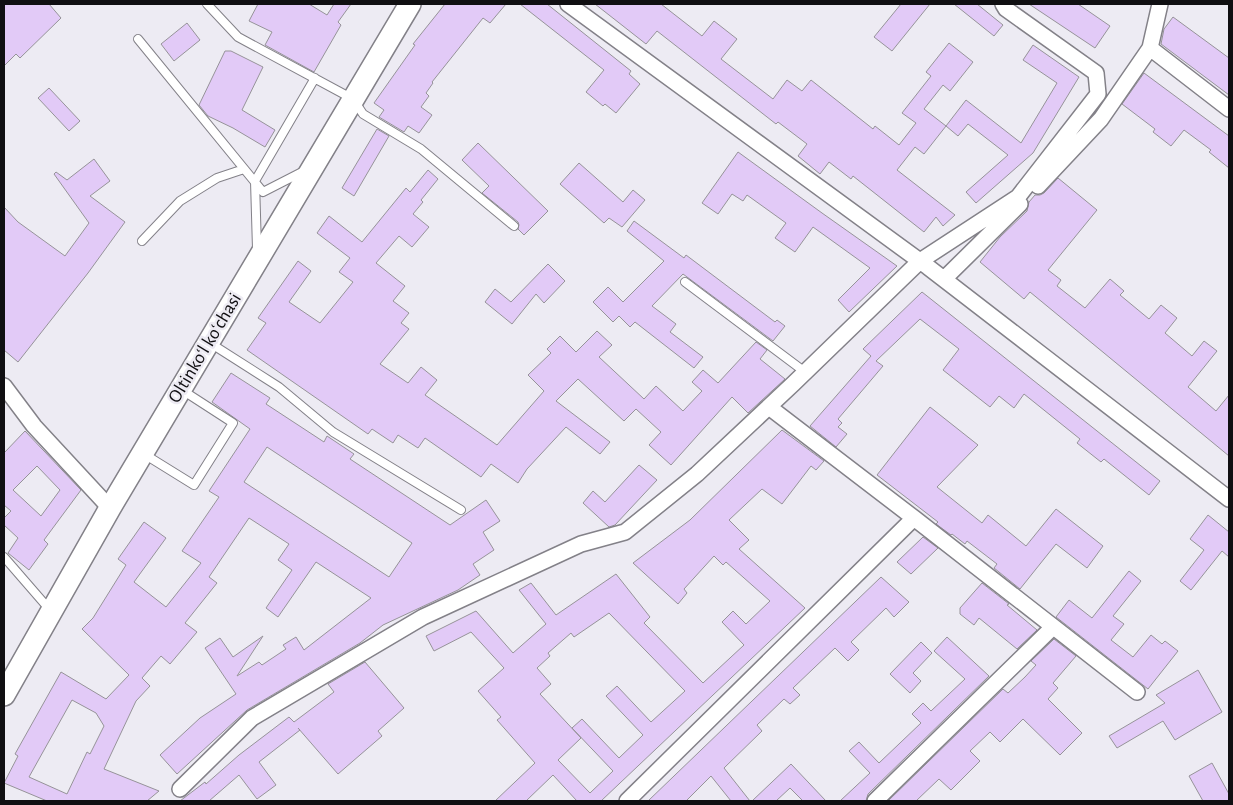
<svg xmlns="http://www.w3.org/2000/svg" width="1233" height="805" font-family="'Alegreya Sans',sans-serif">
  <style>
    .building { fill: #e2caf7; stroke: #969399; fill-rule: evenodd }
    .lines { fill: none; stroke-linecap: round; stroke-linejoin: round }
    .lane-casing { stroke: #838188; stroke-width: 10 }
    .street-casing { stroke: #838188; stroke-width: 18 }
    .secondary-casing { stroke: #838188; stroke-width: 24 }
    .lane { stroke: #fff; stroke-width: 8 }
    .street { stroke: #fff; stroke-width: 15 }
    .secondary { stroke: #fff; stroke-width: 21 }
    .labels { text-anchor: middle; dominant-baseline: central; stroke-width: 5; stroke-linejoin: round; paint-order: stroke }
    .street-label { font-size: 19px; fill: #100f12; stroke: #edebf3 }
  </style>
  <rect width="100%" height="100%" fill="#edebf3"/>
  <path class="building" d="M4,4H49L61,18L20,58L16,54L4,66Z
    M258,4H309L327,15L334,4H351L338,22L341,25L314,72L265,45L272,32L249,21Z
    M445,4H506L490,23L483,18L432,82L433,83L426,93L429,96L421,107L432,115L419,133L408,126L404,132L379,117L384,110L374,103L415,45L413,44Z
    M520,4H547L631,71L629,74L640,84L616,113L605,104L603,106L586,92L604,70Z
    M595,4H661L702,36L714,21L737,39L721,59L773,99L787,80L802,91L811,80L873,129L875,126L899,145L916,123L902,113L931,76L926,72L949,43L973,62L950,91L943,85L924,109L946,126L924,154L915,147L897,170L955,215L943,226L936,217L924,232L853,176L851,179L829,162L820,174L798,156L807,144L778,122L776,124L657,31L646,44Z
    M901,4H930L892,51L874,37Z
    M954,4H977L1003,25L994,36Z
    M1029,4H1078L1110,26L1095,48Z
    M1173,17L1229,58V95L1161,44L1164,29Z
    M187,23L200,40L174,61L161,44Z
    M1033,45L1079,77L1033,153L976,203L966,192L1008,155L968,124L958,136L946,126L966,100L1021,143L1057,83L1023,60Z
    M225,51H231L263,67L242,110L275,130L265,147L233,128L208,116L199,105Z
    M1144,73L1229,136V168L1209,152L1211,150L1184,130L1171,146L1153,132L1155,129L1122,104Z
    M49,88L80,121L69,131L38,98Z
    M377,129L389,136L354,196L342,188Z
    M478,143L548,211L524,235L518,229L519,225L518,222L482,193L489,186L462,160Z
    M738,152L822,213L897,266L849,312L838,300L870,268L813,227L795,252L775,238L786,223L747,195L743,201L732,194L718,214L702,203Z
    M94,159L110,181L90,196L125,222L88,273L18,362L4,350V207L18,222L65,256L89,223L54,174L56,172L67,180Z
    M579,163L623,202L633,190L645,200L622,227L609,218L604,223L560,184Z
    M428,170L438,179L421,200L423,202L413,214L429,227L412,247L399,236L376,263L405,286L393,301L409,313L401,323L409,329L380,364L408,383L421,367L437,380L425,395L497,445L544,391L528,375L551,353L547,349L560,336L576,352L597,331L612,345L599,357L644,399L656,386L683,411L702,391L692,382L703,370L718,383L756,342L767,350L760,359L785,379L748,413L732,397L671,465L649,445L661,432L636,409L624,421L578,379L556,401L610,442L600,454L566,427L527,469L518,483L491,464L481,477L425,438L418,448L398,435L393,443L372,429L368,434L247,350L266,323L258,318L298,261L311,271L289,302L320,323L353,282L339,272L350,258L317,233L329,216L362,242L406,188L410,192Z
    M1058,178L1097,210L1048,270L1061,280L1057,286L1085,308L1110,279L1124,291L1120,295L1149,319L1161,305L1177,318L1165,333L1192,356L1204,341L1217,351L1188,387L1216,411L1229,395V456L1030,292L1024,299L980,262L1000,237L1027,211L1029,202L1035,195H1040L1044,193Z
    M634,221L684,258L686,255L775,322L777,320L785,326L773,341L683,274L652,306L676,324L670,332L703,357L694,368L635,322L630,327L619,316L613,322L593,302L608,287L623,302L664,261L627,231Z
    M548,264L565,281L544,303L536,294L512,324L485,302L495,289L511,302Z
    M922,292L1160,481L1149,495L1104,459L1101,462L1077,443L1080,439L1024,394L1014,408L999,396L990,407L943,370L959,349L920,319L876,361L883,366L838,419L842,423L838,427L847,434L836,447L810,426L871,356L863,349Z
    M231,373L270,398L266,404L324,442L327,436L354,454L350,459L450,525L486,500L500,521L483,532L494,550L473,564L480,575L458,590L383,625L360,643L247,710L177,774L160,755L200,718L236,694L205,648L220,638L233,657L263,636L237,676L259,662L262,665L286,649L283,645L296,637L304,650L371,598L316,562L278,617L266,608L292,570L278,560L289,544L249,518L209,577L217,583L185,623L197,632L170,664L161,656L142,678L150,686L136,701L104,769L159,791L147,801H47L4,783L18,756L15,754L61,672L106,699L129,675L82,629L93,618L126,565L118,559L144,522L166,538L134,582L166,607L201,563L182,551L219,497L209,491L250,429L212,402ZM267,447L412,543L389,577L244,482ZM72,700L96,713L104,726L90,754L87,752L67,794L29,777Z
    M930,407L978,445L937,487L982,523L988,515L1026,546L1056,509L1103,546L1087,568L1056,544L1020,589L994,568L997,564L967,541L965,544L952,534L951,535L936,524L938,522L877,475Z
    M782,430L824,461L816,470L811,466L782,504L762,489L729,520L749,540L739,549L805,608L601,801H577L553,775L526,801H495L535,763L497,720L501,717L478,691L504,668L471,632L434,651L426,636L476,611L513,653L546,624L519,590L531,583L556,615L616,574L650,617L644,623L703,683L744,645L722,622L733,611L746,624L770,601L726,562L723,565L714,556L684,589L687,593L678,604L633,563L690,520ZM609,613L685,691L651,722L617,686L606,696L643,735L619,758L582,719L572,728L613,771L590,793L558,760L581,738L540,694L551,684L537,668L550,656L548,653L571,633L574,637Z
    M25,431L81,490L44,540L48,544L29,570L8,553L18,538L4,525V518L11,511L4,505V453ZM37,466L60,490L41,516L13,490Z
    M639,465L657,480L615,525L609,527L583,503L593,491L605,502Z
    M1208,515L1229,532V557L1222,551L1191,590L1180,581L1204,550L1190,539Z
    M923,537L938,548L911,574L897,562Z
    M1129,571L1141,581L1113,616L1124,624L1111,640L1133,657L1151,635L1162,644L1165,641L1178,651L1148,689L1056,617L1069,600L1092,618Z
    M881,577L909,602L894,617L886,608L851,642L859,650L848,661L835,648L793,688L800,695L790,704L784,699L757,725L762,731L724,768L750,801H731L711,776L686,801H648Z
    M982,583L1009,604L1007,605L1037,630L1017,649L979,618L974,625L960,614V608Z
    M947,637L989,676L868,794L866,801H840L870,773L849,751L859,742L879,763L921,723L912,714L923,703L931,711L965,679L934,651Z
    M1054,639L1076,656L1053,683L1058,688L1048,699L1082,733L1060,755L1023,719L1000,742L990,732L970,751L980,761L951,790L939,779L916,801H888L1003,689L1008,693L1025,677L1036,665L1031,661Z
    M921,642L932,653L913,673L921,681L910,693L890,674Z
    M365,662L404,708L378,731L382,736L338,774L298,728L300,730L259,762L276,785L257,799L239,775L209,801H180L205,782L206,784L239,755L289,717L294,722L334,692L328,684Z
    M1198,670L1222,712L1175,740L1163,721L1117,748L1109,736L1165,703L1156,695Z
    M1212,763L1229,794V801H1203L1189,776Z
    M791,764L826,801H803L790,788L776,801H752Z"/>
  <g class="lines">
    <defs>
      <path id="lane" d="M207,4L238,37L353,99L363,114L421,149L514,226
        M138,39L263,192L304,171
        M142,241L180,201L217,178L244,169
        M257,249L255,181L315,78
        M685,282L805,372
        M210,343L279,387L333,432L461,510
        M144,454L194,485L233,423L182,390
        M4,557L50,610"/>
      <path id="street" d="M568,4L928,267L1229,499
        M1160,4L1150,48L1229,109
        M1038,186L1101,119L1150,48
        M944,279L1020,204
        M4,386L34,426L110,508
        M769,407L914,518L1137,692
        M180,789L252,718L423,617L581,544L625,532L697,474L793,384L920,261L1018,197L1098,94L1096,73L1006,9L1003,4
        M627,801L914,518
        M875,801L1053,627"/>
      <path id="secondary" d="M4,695L110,508L410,4"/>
    </defs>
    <use href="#lane" class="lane-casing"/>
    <use href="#street" class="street-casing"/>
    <use href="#secondary" class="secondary-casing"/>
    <use href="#lane" class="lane"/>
    <use href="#street" class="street"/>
    <use href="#secondary" class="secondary"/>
  </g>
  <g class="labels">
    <g class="street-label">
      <text transform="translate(205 348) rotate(-59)">Oltinkoʻl koʻchasi</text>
    </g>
  </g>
  <rect width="1233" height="805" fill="none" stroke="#100f12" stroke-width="10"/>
</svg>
